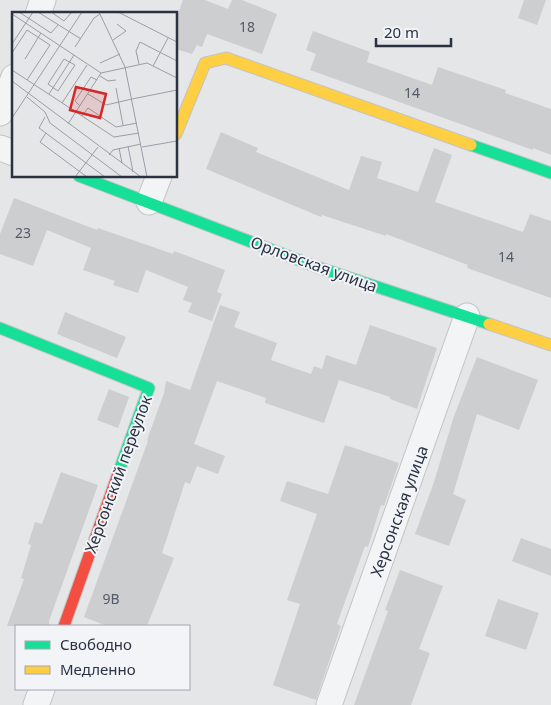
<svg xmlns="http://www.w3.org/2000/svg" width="551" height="705" font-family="'Noto Sans',sans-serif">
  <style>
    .building { fill: #ccced0 }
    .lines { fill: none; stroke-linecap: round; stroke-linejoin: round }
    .street-casing { stroke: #c2c4c6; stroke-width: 27 }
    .fast-casing { stroke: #c2c4c6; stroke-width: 13 }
    .slow-casing { stroke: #c2c4c6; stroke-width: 13 }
    .jam-casing { stroke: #c2c4c6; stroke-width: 13 }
    .street { stroke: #f3f4f5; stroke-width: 25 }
    .fast { stroke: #16e098; stroke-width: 11 }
    .slow { stroke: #ffcf43; stroke-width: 11 }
    .jam { stroke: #f24e42; stroke-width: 11 }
    .labels { text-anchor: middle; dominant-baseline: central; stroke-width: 4; stroke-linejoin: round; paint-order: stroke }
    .number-label { font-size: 14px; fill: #535a66 }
    .street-label { font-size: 16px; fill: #2a3242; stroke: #f2f4f8 }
    .inset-road { fill: none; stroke: #9a9ea6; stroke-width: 1 }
    .view { fill: #d62828; fill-opacity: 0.15; stroke: #d62828; stroke-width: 2.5 }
    .inset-edge { fill: none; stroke: #2a3242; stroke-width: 2.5 }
  </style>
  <rect width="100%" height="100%" fill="#e4e6e8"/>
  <path class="building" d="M183,0H205L228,9L232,0H242L277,14L262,54L207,34L202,47L197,45L192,54L176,49V20Z
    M524,0H546L537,25L518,18Z
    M313,31L370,52L367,62L432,85L438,67L506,90L505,93L551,109V155L533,148V150L310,70L316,54L306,50Z
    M221,132L258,148L256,152L349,190L361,156L382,162L377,178L418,192L434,148L452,155L435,202L523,232L530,214L551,221V298L467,268L468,265L386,234V236L322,215L321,217L206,169Z
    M14,198L97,230L98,228L173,254L174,251L225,270L217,292L222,294L212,321L188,312L192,303L183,300L188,287L146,270L138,293L113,285L115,281L83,270L91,248L47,230L33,266L0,254V234Z
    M220,305L240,312L234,327L277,343L271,360L311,374L314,366L322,369L326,355L356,365L370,325L437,348L417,409L390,399V397L339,380L324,423L265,403L266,398L217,381L194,444L225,456L218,474L197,466L190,484L185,482L162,553L174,558L147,626H107L84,617L148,441L147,440L164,393L166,381L190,390Z
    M65,312L126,337L117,358L57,334Z
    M477,357L538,380L519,430L477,414L453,494L466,500L449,546L415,534L433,485L454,416Z
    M109,389L129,397L118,428L97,420Z
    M345,445L399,463L384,506L381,505L368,547L365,546L337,624L341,626L316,700L273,685L300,604L287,600L317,514L280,501L287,481L328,494Z
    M61,472L98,485L49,621V626H7L24,579L21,578L31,545L28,544L35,522L42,524Z
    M521,538L551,549V576L512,561Z
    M400,570L443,586L419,649L430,653L411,705H354L388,611L385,610Z
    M498,599L539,613L526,650L485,636Z"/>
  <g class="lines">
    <defs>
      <path id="street" d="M38,14L43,0
        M0,113L14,77
        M0,148L14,153
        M149,202L159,176
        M36,705L42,689
        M329,705L467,316"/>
      <path id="fast" d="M471,145L551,173
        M79,176L314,266L489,324
        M0,328L149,388L119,471"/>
      <path id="slow" d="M176,134L205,63L226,58L471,145
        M489,324L551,345"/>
      <path id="jam" d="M64,626L119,471"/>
    </defs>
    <use href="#street" class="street-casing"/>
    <use href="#fast" class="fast-casing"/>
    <use href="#slow" class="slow-casing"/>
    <use href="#jam" class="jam-casing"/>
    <use href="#street" class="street"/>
    <use href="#fast" class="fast"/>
    <use href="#slow" class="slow"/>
    <use href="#jam" class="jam"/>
  </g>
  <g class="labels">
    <g class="number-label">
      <text x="247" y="26">18</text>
      <text x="412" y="92">14</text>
      <text x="23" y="232">23</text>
      <text x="506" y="256">14</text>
      <text x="111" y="598">9В</text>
    </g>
    <g class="street-label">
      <text transform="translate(314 264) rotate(20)">Орловская улица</text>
      <text transform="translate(118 474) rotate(-70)">Херсонский переулок</text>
      <text transform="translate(399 511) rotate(-70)">Херсонская улица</text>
    </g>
  </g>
  <g transform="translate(12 12)">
    <rect width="165" height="165" fill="#e4e6e8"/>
    <path class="inset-road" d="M7,0L39,21L46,13M26,0L69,27M39,0L52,9L60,0M87,0L113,55L135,165M106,0L165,30M0,2L89,61L135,51L165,66M101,28L114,19L105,12M0,32L21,0M63,35L82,6L88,2M0,41L15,18L38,33L15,68M13,47L29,21M52,47L63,53L46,79L36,72ZM88,51L108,42M127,52L124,39L128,30L165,49M141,54L156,26M0,58L102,125L127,121M88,64L96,69L104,68M0,69L129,165M104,76L111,113M37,82L62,43M76,82L94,93L120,87M15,85L33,100L38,111L110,165M120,87L165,78M50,91L75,53M68,94L63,89L79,65L85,68M70,104L76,96L104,115L125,111M33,105L27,116L93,165M0,106L70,0M56,112L89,61M34,121L28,130L75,165M116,134L121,160M130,135L165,129M107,136L110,151M97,143L101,138L129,132M63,165L86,135"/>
    <path class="view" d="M64,75L94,82L88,106L58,98Z"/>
    <rect width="165" height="165" class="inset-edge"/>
  </g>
  <rect x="15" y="625" width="175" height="65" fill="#f2f4f8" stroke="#a2a6af"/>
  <rect x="25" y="641" width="25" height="8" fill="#16e098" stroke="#a2a6af"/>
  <text x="60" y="650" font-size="15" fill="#2a3242">Свободно</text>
  <rect x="25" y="666" width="25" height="8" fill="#ffcf43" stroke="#a2a6af"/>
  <text x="60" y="675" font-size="15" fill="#2a3242">Медленно</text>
  <path d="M376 38v8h75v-8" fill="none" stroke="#2a3242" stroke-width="2.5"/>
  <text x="384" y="38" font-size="15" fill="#2a3242" stroke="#f2f4f8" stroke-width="4" paint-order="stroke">20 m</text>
</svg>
